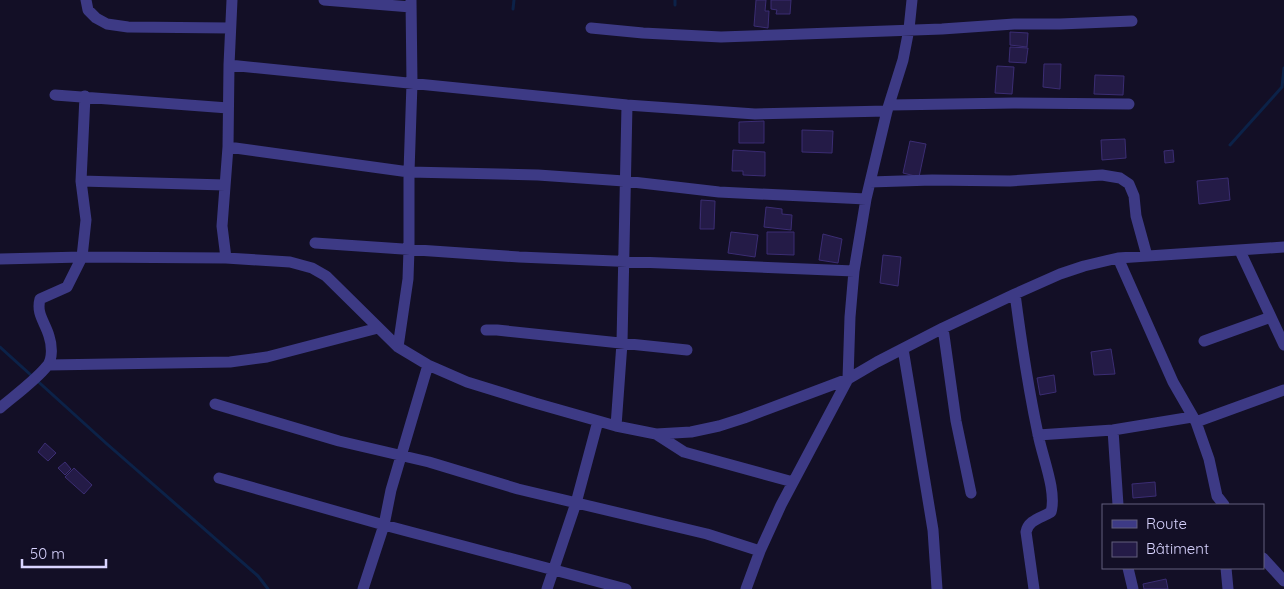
<svg xmlns="http://www.w3.org/2000/svg" width="1284" height="589" font-family="Quicksand,sans-serif">
  <style>
    .lines { fill: none; stroke-linecap: round; stroke-linejoin: round }
    .stream { stroke: #0c2248; stroke-width: 3 }
    .building { fill: #241b47; stroke: #3b2d73 }
    .minor { stroke: #3d3a85; stroke-width: 11 }
  </style>
  <rect width="100%" height="100%" fill="#130f26"/>
  <g class="lines">
    <path class="stream" d="M675,0V5
      M513,9L514,0
      M1230,145L1282,87L1284,68
      M0,347L107,444L258,576L268,589"/>
  </g>
  <path class="building" d="M756,0H766L765,11H769L768,28L754,26Z
    M771,0H791L790,14H776L777,10L771,9Z
    M1010,32L1028,33L1027,47L1010,45Z
    M1010,47L1028,48L1026,63L1009,62Z
    M1044,64H1061L1060,89L1043,87Z
    M997,66L1014,67L1012,94L995,93Z
    M1095,75L1124,76L1123,95L1094,94Z
    M764,121V143H739V122Z
    M802,130L833,131L832,153L802,152Z
    M1125,139L1126,158L1102,160L1101,140Z
    M910,141L926,144L919,177L903,173Z
    M733,150L765,152V176L743,175V171H732Z
    M1173,150L1174,162L1165,163L1164,151Z
    M1228,178L1230,200L1199,204L1197,181Z
    M701,200L715,201L714,229H700Z
    M766,207L782,209V214L792,215L791,230L764,227Z
    M731,232L758,235L755,257L728,253Z
    M767,232H794V255L767,254Z
    M823,234L842,239L838,263L819,260Z
    M883,255L901,257L898,286L880,283Z
    M1111,349L1115,374L1094,375L1091,352Z
    M1054,375L1056,392L1040,395L1037,378Z
    M45,443L56,453L48,461L38,452Z
    M65,462L71,469L65,475L58,468Z
    M74,468L92,485L84,494L65,477Z
    M1155,482L1156,496L1133,498L1132,484Z
    M1166,579L1168,589H1144L1143,584Z"/>
  <g class="lines">
    <path class="minor" d="M86,0L88,10L96,18L107,24L128,27L230,28
      M324,0L411,7
      M591,28L643,33L721,37L942,29L1014,24H1060L1132,21
      M229,65L627,105L755,114L887,111
      M55,95L228,108
      M890,105L1014,103L1129,104
      M228,147L409,172L538,175L624,181L719,192L866,199
      M81,181L225,185
      M870,182L932,180L1010,181L1102,175L1120,178L1129,184L1134,196L1136,216L1147,256
      M315,243L519,257L854,271
      M1240,251L1284,345
      M226,258L222,226L228,147L229,65L232,0
      M1118,258L1173,382L1196,422L1209,459L1217,496L1224,505
      M0,259L82,257L226,258L290,262L312,268L326,276L398,347L428,365L467,382L535,403L616,426L656,434L691,432L719,426L744,418L848,379L877,362L943,328L1015,294L1060,274L1084,266L1118,258L1284,247
      M1015,294C1021,340 1028,387 1038,434C1042,456 1057,491 1051,512C1041,518 1028,520 1026,532L1034,589
      M943,328L956,421L971,493
      M486,330H497L687,350
      M1204,341L1271,317
      M398,347L408,279L409,249V172L412,83L411,0
      M903,349L933,530L937,589
      M48,365L230,362L267,357L378,328
      M215,404L339,441L429,462L518,489L707,534L760,551
      M0,408C14,396 36,380 47,366C53,359 52,345 49,336C45,322 36,314 40,299L67,287L82,257L86,220L81,181L85,96
      M1196,422L1284,390
      M616,426L622,343L627,105
      M1113,430L1118,505
      M656,434L684,452L793,482
      M1038,435L1113,430L1192,417
      M219,478L384,525L626,589
      M1263,558L1284,581
      M1128,568L1133,589
      M1226,568L1228,589
      M363,589L384,525L391,490L428,365
      M547,589L576,503L598,421
      M746,589L760,551L781,505L848,379L850,317L854,271L866,199L887,111L903,60L909,29L912,0"/>
  </g>
  <rect x="1102" y="504" width="162" height="65" fill="#130f26" stroke="#625e7d"/>
  <rect x="1112" y="520" width="25" height="8" fill="#3d3a85" stroke="#625e7d"/>
  <text x="1146" y="529" font-size="15" fill="#d9d4ff">Route</text>
  <rect x="1112" y="542" width="25" height="15" fill="#241b47" stroke="#625e7d"/>
  <text x="1146" y="554" font-size="15" fill="#d9d4ff">Bâtiment</text>
  <path d="M22 559v8h84v-8" fill="none" stroke="#d9d4ff" stroke-width="2.5"/>
  <text x="30" y="559" font-size="15" fill="#d9d4ff" stroke="#130f26" stroke-width="4" paint-order="stroke">50 m</text>
</svg>
